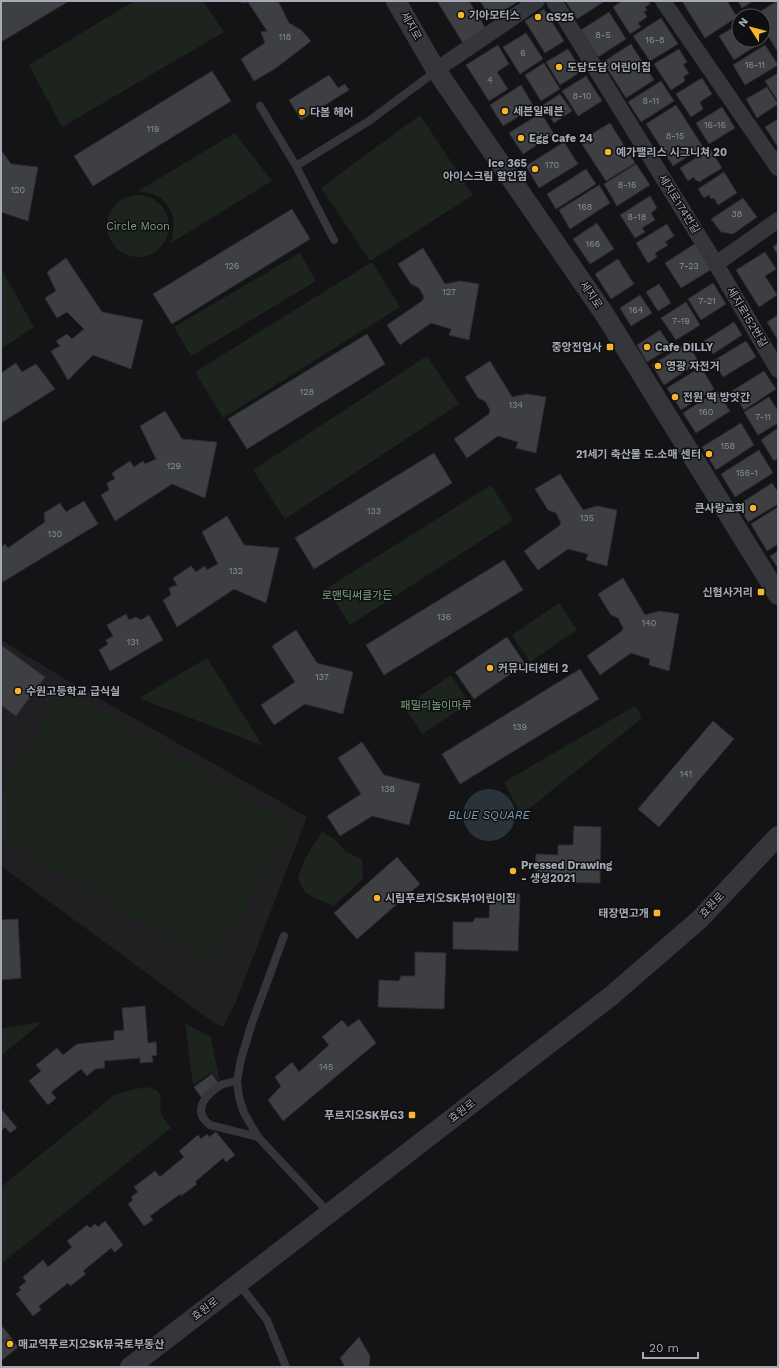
<svg xmlns="http://www.w3.org/2000/svg" width="779" height="1368" font-family="'Work Sans','Noto Sans KR',sans-serif">
  <style>
    .built { fill: #202023 }
    .green { fill: #1c241d }
    .water { fill: #2a323a }
    .building { fill: #3e3f43; stroke: #2e2e32 }
    .lines { fill: none; stroke-linecap: round; stroke-linejoin: round }
    .service { stroke: #35363b; stroke-width: 8 }
    .minor { stroke: #35363b; stroke-width: 16 }
    .tertiary { stroke: #35363b; stroke-width: 20 }
    .poi-dot { fill: #f6b52c; stroke: #0f0f11; stroke-width: 1.5 }
    .labels { text-anchor: middle; dominant-baseline: central; stroke-width: 3; stroke-linejoin: round; paint-order: stroke }
    .number-label { font-size: 9px; fill: #8b8f99 }
    .poi-label { font-size: 11px; font-weight: bold; fill: #a5aab6; stroke: #0f0f11; text-anchor: start }
    .street-label { font-size: 11px; fill: #a5aab6; stroke: #0f0f11 }
    .park-label { font-size: 11px; fill: #7ca27f; stroke: #0f0f11 }
    .water-label { font-size: 12px; font-style: italic; fill: #7b98b2; stroke: #0f0f11 }
  </style>
  <rect width="100%" height="100%" fill="#141416"/>
  <path class="built" d="M1,640L65,679L307,817L235,1004L223,1027L213,1022L1,866Z"/>
  <path class="green" d="M134,1H203L224,32L62,127L29,65Z
    M420,115L473,195L370,261L321,188Z
    M235,133L272,181L171,243C174,227 176,217 166,204C164,201 162,198 159,197C153,193 145,192 138,191Z
    M107 226a31 31 0 1 1 62 0a31 31 0 1 1-62 0Z
    M300,253L316,281L191,356L174,327Z
    M372,262L400,307L223,418L195,372Z
    M3,272L34,327L1,349V274Z
    M427,356L459,404L285,519L253,470Z
    M491,485L513,520L350,625L327,588Z
    M559,603L577,630L530,662L512,635Z
    M207,658L263,746L139,698Z
    M451,675L469,703L422,734L404,707Z
    M64,688L294,826L211,964L1,838V792Z
    M635,706L642,718L521,815L504,782Z
    M323,830L327,835L332,837L346,852L362,859L363,879L334,906L317,899L305,892L298,879C302,860 313,846 323,830Z
    M42,1022L1,1056V1028Z
    M185,1023L211,1037L220,1083L212,1072L193,1085Z
    M148,1087L158,1091C163,1100 159,1104 161,1114C163,1119 168,1124 171,1128L1,1264V1187L114,1095L135,1089Z"/>
  <path class="water" d="M463 815a26 26 0 1 1 52 0a26 26 0 1 1-52 0Z"/>
  <path class="building" d="M1,1H69L1,42Z
    M241,1H278L289,23L301,30L311,41L276,68L254,81L241,59L265,43L261,32L267,31L248,2L242,3Z
    M437,1H469L486,29L463,43Z
    M480,1H519L491,19Z
    M568,1H605L577,19L566,2Z
    M622,1H648L650,4L645,7L647,10L644,12L647,17L638,23L641,27L630,34L613,7Z
    M682,1H727L737,17L705,38Z
    M738,1H753L742,8Z
    M777,1H778V52L763,28V16L755,15Z
    M544,9L564,41L545,53L525,21Z
    M609,12L626,39L598,57L581,30Z
    M661,18L678,44L650,61L633,36Z
    M739,24V40H758L760,43L734,60L719,36Z
    M526,33L543,59L520,74L503,47Z
    M631,44L654,80L626,98L603,62Z
    M498,45L509,64L497,72L508,89L489,101L466,65Z
    M765,45L778,65L745,85L733,65Z
    M568,49L582,71L560,85L546,62Z
    M679,49L687,62L683,65L689,73L683,77L685,80L682,83L671,90L654,64Z
    M544,63L560,89L541,101L525,75Z
    M212,71L231,101L93,186L74,156Z
    M778,73V101L765,81Z
    M329,75L338,88L345,84L349,90L301,120L289,100Z
    M586,76L602,101L578,116L562,91Z
    M702,78L712,94L700,102L703,109L691,117L676,94Z
    M661,81L674,101L641,122L628,102Z
    M521,85L534,107L503,126L490,105Z
    M767,87L778,104L757,118L746,99Z
    M560,94L572,111L554,123L543,105Z
    M676,105L703,147L673,166L646,124Z
    M722,107L735,128L709,144L696,123Z
    M541,113L554,134L523,154L509,133Z
    M778,119V147L765,127Z
    M610,123L635,163L606,181L580,141Z
    M564,142L578,164L539,188L526,166Z
    M710,149L722,168L699,182L697,180L696,181L694,177L688,181L680,168Z
    M1,150L11,164L38,167L28,221L1,212Z
    M636,164L650,185L617,206L604,184Z
    M586,169L596,184L556,209L547,194Z
    M724,172L737,193L718,205L714,198L711,199L709,195L704,198L698,189Z
    M599,185L610,203L570,229L559,210Z
    M650,196L657,208L651,213L655,220L642,228L645,232L635,238L620,215Z
    M743,198L757,217L733,234L721,232L711,219Z
    M292,209L310,239L172,324L153,294Z
    M597,223L614,249L590,264L573,239Z
    M667,224L674,236L665,242L668,245L655,253L657,257L648,263L636,243Z
    M696,243L712,269L681,288L665,263Z
    M778,243V255L773,247Z
    M423,248L445,284L460,281L479,284L469,340L449,335L451,329L431,323L400,345L387,325L422,301L424,297L419,288L411,284L398,264Z
    M765,252L776,269L765,276L777,295L759,307L736,270Z
    M66,258L102,312L143,320L131,369L93,355L68,380L51,351L60,346L56,341L67,334L72,339L84,329L67,312L57,318L45,298L56,291L47,272Z
    M618,259L634,284L611,299L595,274Z
    M713,283L726,304L701,320L688,299Z
    M659,284L671,303L658,311L646,292Z
    M640,295L652,313L631,326L620,308Z
    M686,302L700,325L676,340L661,318Z
    M778,315V340L767,322Z
    M734,322L742,335L713,354L704,341Z
    M660,330L671,347L647,362L637,345Z
    M367,334L385,364L247,449L228,419Z
    M746,341L756,357L723,377L713,361Z
    M687,343L699,362L664,385L652,365Z
    M490,361L512,397L527,394L546,397L536,453L516,448L518,442L498,436L467,458L454,439L489,414L490,410L485,401L478,398L465,377Z
    M16,363L22,372L36,364L55,389L1,423V373Z
    M701,367L714,389L681,410L667,388Z
    M764,371L776,389L744,410L732,391Z
    M717,391L730,411L696,433L683,413Z
    M769,397L778,411V423L758,435L744,412Z
    M165,411L182,439L217,442L205,498L172,484L115,521L101,495L109,490L107,483L115,479L112,473L130,461L134,467L143,461L145,464L156,459L140,426Z
    M741,423L754,445L716,470L702,447Z
    M778,428V458L774,461L761,440Z
    M759,450L773,473L735,497L721,474Z
    M434,453L452,483L314,569L295,538Z
    M560,474L583,510L597,506L617,510L607,566L586,560L588,554L568,549L538,570L524,551L559,526L561,523L556,513L548,510L535,489Z
    M772,483L778,492V504L748,522L738,505Z
    M84,501L98,524L1,583V547L5,544L8,548L45,522L44,513L60,503L66,512Z
    M778,507V544L767,551L751,524Z
    M227,516L244,545L279,548L266,603L234,589L177,627L163,600L171,595L169,588L177,585L173,578L191,566L196,572L205,566L207,570L218,564L202,532Z
    M778,551V568L770,556Z
    M504,560L523,590L384,675L366,645Z
    M623,578L645,615L660,611L679,614L669,671L649,665L650,659L631,653L600,675L587,656L622,631L623,628L618,618L611,615L598,594Z
    M126,614L129,620L136,617L141,620L149,615L163,640L110,671L99,650L108,644L106,640L113,636L107,625Z
    M296,630L317,663L353,672L343,714L305,704L274,725L261,705L295,682L272,646Z
    M507,637L525,664L474,699L455,672Z
    M1,645L45,677L16,716L1,705Z
    M580,669L599,699L460,784L442,754Z
    M713,721L734,739L659,827L638,809Z
    M362,742L384,775L420,784L409,825L372,816L340,836L327,816L361,794L338,758Z
    M574,826L601,827L600,883L535,882L536,854L558,855V845H573Z
    M397,857L420,884L357,939L334,913Z
    M490,894H520L518,951L453,949V922H473L475,918H489Z
    M18,919L21,978L1,980V920Z
    M415,952L446,953L444,1009L378,1007L379,980L399,981L401,976H415Z
    M145,1006L148,1043L156,1042L157,1055L152,1056L153,1062L140,1063V1058L104,1061L105,1068L95,1069L87,1076L81,1069L51,1092L56,1098L48,1105L29,1081L41,1071L36,1065L57,1048L63,1055L77,1044L114,1040V1031L124,1030L122,1008Z
    M359,1019L376,1043L283,1121L268,1100L281,1086L275,1077L292,1062L299,1072L329,1045L322,1037L342,1020L348,1027Z
    M212,1074L219,1084L201,1097L194,1087Z
    M1,1109L17,1128L10,1133L5,1127L1,1131Z
    M216,1132L235,1155L226,1162L223,1158L195,1182L197,1184L181,1196L180,1194L150,1216L153,1220L144,1226L128,1204L133,1200L131,1197L138,1192L134,1187L155,1171L160,1177L184,1157L179,1151L198,1135L201,1139L207,1134L209,1137Z
    M105,1221L123,1245L115,1252L111,1248L83,1271L86,1274L70,1286L68,1283L39,1306L41,1310L33,1316L16,1294L21,1290L19,1287L26,1282L23,1277L43,1260L48,1267L72,1247L67,1241L87,1225L90,1228L95,1224L98,1227Z
    M1,1325L10,1336L1,1343Z
    M10,1336L18,1347L1,1361V1343Z
    M359,1337L370,1356L369,1367H345L340,1358Z"/>
  <g class="lines">
    <path class="service" d="M260,106L296,166L369,121L436,71
      M296,166L334,240
      M284,936L252,1023L241,1059L237,1081L239,1097L244,1113L258,1137L329,1213
      M237,1081C232,1082 226,1083 221,1085C206,1094 191,1111 210,1125L258,1137
      M239,1284L267,1320L286,1367"/>
    <path class="minor" d="M554,1L716,264L778,370
      M663,1L778,168
      M436,70L537,1
      M716,264L778,220"/>
    <path class="tertiary" d="M396,1L436,70L605,315L778,595
      M130,1367L611,996L700,919L778,836"/>
  </g>
  <g class="poi-dot">
    <circle cx="461" cy="15" r="4"/>
    <circle cx="538" cy="17" r="4"/>
    <circle cx="559" cy="67" r="4"/>
    <circle cx="505" cy="111" r="4"/>
    <circle cx="302" cy="112" r="4"/>
    <circle cx="521" cy="138" r="4"/>
    <circle cx="608" cy="152" r="4"/>
    <circle cx="535" cy="169" r="4"/>
    <rect x="606" y="343" width="8" height="8" rx="2"/>
    <circle cx="647" cy="347" r="4"/>
    <circle cx="658" cy="366" r="4"/>
    <circle cx="675" cy="397" r="4"/>
    <circle cx="709" cy="454" r="4"/>
    <circle cx="753" cy="508" r="4"/>
    <rect x="757" y="588" width="8" height="8" rx="2"/>
    <circle cx="490" cy="668" r="4"/>
    <circle cx="18" cy="691" r="4"/>
    <circle cx="513" cy="871" r="4"/>
    <circle cx="377" cy="898" r="4"/>
    <rect x="653" y="909" width="8" height="8" rx="2"/>
    <rect x="408" y="1111" width="8" height="8" rx="2"/>
    <circle cx="10" cy="1344" r="4"/>
  </g>
  <g class="labels">
    <g class="number-label">
      <text x="603" y="35">8-5</text>
      <text x="285" y="37">118</text>
      <text x="655" y="40">16-8</text>
      <text x="523" y="53">6</text>
      <text x="755" y="65">16-11</text>
      <text x="490" y="80">4</text>
      <text x="582" y="96">8-10</text>
      <text x="651" y="101">8-11</text>
      <text x="715" y="125">16-16</text>
      <text x="153" y="129">119</text>
      <text x="675" y="136">8-15</text>
      <text x="552" y="165">170</text>
      <text x="627" y="185">8-16</text>
      <text x="18" y="190">120</text>
      <text x="585" y="207">168</text>
      <text x="737" y="214">38</text>
      <text x="637" y="217">8-18</text>
      <text x="593" y="244">166</text>
      <text x="232" y="266">126</text>
      <text x="689" y="266">7-23</text>
      <text x="449" y="292">127</text>
      <text x="707" y="301">7-21</text>
      <text x="636" y="310">164</text>
      <text x="681" y="321">7-19</text>
      <text x="307" y="392">128</text>
      <text x="516" y="405">134</text>
      <text x="706" y="412">160</text>
      <text x="763" y="417">7-11</text>
      <text x="728" y="446">158</text>
      <text x="174" y="466">129</text>
      <text x="747" y="473">156-1</text>
      <text x="374" y="511">133</text>
      <text x="587" y="518">135</text>
      <text x="55" y="534">130</text>
      <text x="236" y="571">132</text>
      <text x="444" y="617">136</text>
      <text x="649" y="623">140</text>
      <text x="133" y="642">131</text>
      <text x="322" y="677">137</text>
      <text x="520" y="727">139</text>
      <text x="686" y="774">141</text>
      <text x="388" y="789">138</text>
      <text x="326" y="1067">145</text>
    </g>
    <g class="poi-label">
      <text x="469" y="15">기아모터스</text>
      <text x="546" y="17">GS25</text>
      <text x="567" y="67">도담도담 어린이집</text>
      <text x="513" y="111">세븐일레븐</text>
      <text x="310" y="112">다봄 헤어</text>
      <text x="529" y="138">Egg Cafe 24</text>
      <text x="616" y="152">예가팰리스 시그니쳐 20</text>
      <text x="527" y="163" text-anchor="end">Ice 365<tspan x="527" dy="13">아이스크림 할인점</tspan></text>
      <text x="602" y="347" text-anchor="end">중앙전업사</text>
      <text x="655" y="347">Cafe DILLY</text>
      <text x="666" y="366">영광 자전거</text>
      <text x="683" y="397">전원 떡 방앗간</text>
      <text x="701" y="454" text-anchor="end">21세기 축산물 도.소매 센터</text>
      <text x="745" y="508" text-anchor="end">큰사랑교회</text>
      <text x="753" y="592" text-anchor="end">신협사거리</text>
      <text x="498" y="668">커뮤니티센터 2</text>
      <text x="26" y="691">수원고등학교 급식실</text>
      <text x="521" y="865">Pressed Drawing<tspan x="521" dy="13">- 생성2021</tspan></text>
      <text x="385" y="898">시립푸르지오SK뷰1어린이집</text>
      <text x="649" y="913" text-anchor="end">태장면고개</text>
      <text x="404" y="1115" text-anchor="end">푸르지오SK뷰G3</text>
      <text x="18" y="1344">매교역푸르지오SK뷰국토부동산</text>
    </g>
    <g class="street-label">
      <text transform="translate(411 26) rotate(60)">세지로</text>
      <text transform="translate(679 204) rotate(58)">세지로174번길</text>
      <text transform="translate(591 295) rotate(55)">세지로</text>
      <text transform="translate(747 317) rotate(59)">세지로152번길</text>
      <text transform="translate(712 905) rotate(-47)">효원로</text>
      <text transform="translate(462 1111) rotate(-38)">효원로</text>
      <text transform="translate(205 1309) rotate(-38)">효원로</text>
    </g>
    <g class="park-label">
      <text x="138" y="226">Circle Moon</text>
      <text x="357" y="595">로맨틱써클가든</text>
      <text x="436" y="705">패밀리놀이마루</text>
    </g>
    <g class="water-label">
      <text x="489" y="815">BLUE SQUARE</text>
    </g>
  </g>
  <rect width="779" height="1368" fill="none" stroke="#a5aab6" stroke-width="4"/>
  <g transform="translate(751 28) rotate(306)"><circle r="19" fill="#0f0f11" stroke="#4b4d53"/>
  <path d="M0-3L7 15L0 10L-7 15Z" fill="#f6b52c"/>
  <text y="-6" font-size="11" font-weight="bold" text-anchor="middle" fill="#a5aab6">N</text>
  </g>
  <path d="M643 1352v6h55v-6" fill="none" stroke="#a5aab6" stroke-width="2"/>
  <text x="649" y="1352" font-size="12" fill="#a5aab6" stroke="#0f0f11" stroke-width="3" paint-order="stroke">20 m</text>
</svg>
